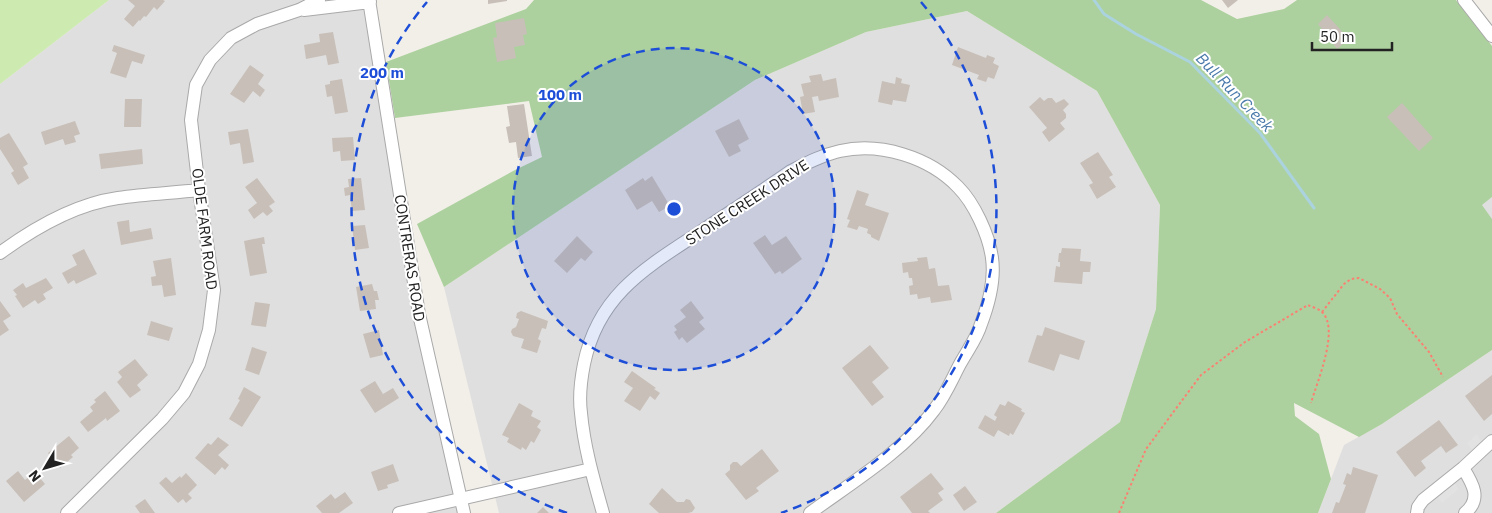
<svg xmlns="http://www.w3.org/2000/svg" width="1492" height="513" font-family="'IBM Plex Sans',sans-serif">
  <style>
    .residential { fill: #e0dfdf }
    .grass { fill: #cdebb0 }
    .forest { fill: #add19e }
    .parking { fill: #e2e2e2 }
    .lines { fill: none; stroke-linecap: round; stroke-linejoin: round }
    .stream { stroke: #aad3df; stroke-width: 3 }
    .building { fill: #c7bfb8 }
    .minor-casing { stroke: #a9a9a9; stroke-width: 14 }
    .path { stroke: #fa8072; stroke-width: 2; stroke-dasharray: 2.5 2.5; stroke-linecap: butt }
    .minor { stroke: #fff; stroke-width: 12 }
    .ring { fill: none; stroke: #1d4ed8; stroke-width: 2.5; stroke-dasharray: 9 6 }
    .labels { text-anchor: middle; dominant-baseline: central; stroke-width: 4; stroke-linejoin: round; paint-order: stroke }
    .street-label { font-size: 15px; fill: #222; stroke: #fff }
    .water-label { font-size: 16px; font-style: italic; fill: #4a7aab; stroke: #fff }
    .centre { fill: #1d4ed8; stroke: #fff; stroke-width: 2.5 }
    .ring-label { font-size: 15px; text-anchor: middle; font-weight: bold; fill: #1d4ed8; stroke: #fff; stroke-width: 4; stroke-linejoin: round; paint-order: stroke }
  </style>
  <rect width="100%" height="100%" fill="#f2efe9"/>
  <path class="residential" d="M109,0H368L460,513H0V84Z
    M967,11L1097,91L1160,205L1156,309L1120,422L996,513H499L444,287L755,80L866,32Z
    M1492,197V219L1481,205Z
    M1492,350V513H1318L1344,445L1382,424Z"/>
  <path class="grass" d="M0,0H109L0,84Z"/>
  <path class="forest" d="M534,0H1201L1237,19L1284,9L1297,0H1456L1492,46V197L1482,205L1492,219V350L1382,424L1359,437L1294,403L1295,416L1319,434L1331,479L1318,513H996L1120,422L1156,309L1160,205L1097,91L967,11L866,32L755,80L444,287L417,224L515,170L542,157L529,101L395,118L386,62L526,9Z"/>
  <path class="parking" d="M1477,434L1481,441L1472,450L1467,443Z
    M1454,482L1459,489L1442,503L1436,495Z"/>
  <g class="lines">
    <path class="stream" d="M1094,0L1104,14L1136,34L1190,62L1260,133L1314,208"/>
  </g>
  <path class="building" d="M128,0H163L165,1L157,10L154,7L146,17L144,16L140,21L139,20L133,27L124,19L135,6Z
    M488,0H507V1L488,4Z
    M1222,0H1238L1228,8Z
    M1327,15L1349,39L1337,49L1318,24Z
    M524,18L527,34L523,35L525,45L514,47L516,58L497,62L493,38L497,37L495,23Z
    M333,32L339,63L328,65L326,55L306,59L304,45L320,42L319,34Z
    M114,45L145,55L142,64L132,61L126,78L110,73L117,53L112,51Z
    M958,47L986,58L987,55L995,58L993,63L999,66L994,79L988,77L986,82L977,79L979,75L952,65Z
    M250,65L264,75L258,84L265,90L260,97L253,91L244,103L230,94Z
    M821,74L823,81L836,78L839,97L819,101L818,96L812,97L815,112L803,114L800,97L804,96L801,84L811,82L809,76Z
    M896,77L902,79L901,83L910,85L906,102L893,100L892,105L878,102L882,81L895,84Z
    M342,79L348,112L335,114L332,96L327,97L325,85L330,84V81Z
    M1040,97L1044,101L1048,98H1052L1056,103L1064,99L1069,104L1063,110L1066,114V118L1060,123L1065,129L1049,142L1042,132L1047,128L1029,107Z
    M125,99H142L141,127H124Z
    M1402,103L1433,138L1419,151L1387,117Z
    M524,104L532,156L518,158L516,142L509,143L506,127L510,126L507,106Z
    M739,119L749,139L738,145L741,151L729,157L715,131Z
    M75,121L80,134L74,136L76,142L65,145L63,139L45,145L41,132Z
    M248,129L254,162L243,164L240,143L230,145L228,132Z
    M9,133L28,164L23,167L29,178L18,185L11,173L14,171L0,149V138Z
    M353,137L355,160L341,161L340,151L333,152L332,138Z
    M142,149L143,164L101,169L99,154Z
    M1098,152L1113,175L1109,177L1116,187L1097,199L1089,185L1093,183L1080,163Z
    M652,176L670,206L659,212L652,201L637,210L625,190L643,178L645,181Z
    M257,178L275,202L269,206L273,211L267,216L263,212L254,219L248,210L257,203L245,187Z
    M361,178L365,210L352,211L350,195L345,196L344,188L349,187L348,179Z
    M857,190L869,194L865,205L889,213L879,241L871,237V235L867,233L868,229L859,226L857,230L847,227L850,220L847,219Z
    M129,220L130,232L151,228L153,239L121,245L117,222Z
    M365,225L369,248L355,250L352,226Z
    M765,235L772,245L786,236L802,259L782,274L780,271L775,274L753,243Z
    M577,236L593,252L585,261L581,258L567,273L554,261Z
    M264,237L265,244H262L267,273L250,276L244,241Z
    M1062,248L1081,249L1080,261L1091,262L1090,272H1083L1082,284L1054,282L1056,266L1060,267V262H1058L1059,253H1061Z
    M84,249L97,274L76,284L74,280L68,284L62,273L77,265L72,255Z
    M927,257L929,269L935,268L938,286L949,285L952,300L931,303L930,297L918,299L917,294L910,295L909,286L913,285L912,278H909L908,272L903,273L902,263L918,261L917,258Z
    M171,258L176,295L164,297L162,285L152,286L151,277L156,276L153,261Z
    M46,278L53,288L43,294L46,299L38,304L35,300L23,308L15,296L17,295L13,290L23,283L26,288Z
    M372,284L374,291H377L379,300H375L376,309L360,311L356,287Z
    M0,301L11,316L3,321L9,330L0,336Z
    M691,301L704,318L699,322L705,329L687,343L682,337L679,340L674,332L677,330L674,326L686,317L680,310Z
    M255,302L270,304L266,327L251,325Z
    M521,311L548,321L546,329L542,328L538,339L541,341L537,353L521,348L524,339L513,336L511,332L512,329L516,327L519,319L516,318L517,313Z
    M151,321L173,328L169,341L147,335Z
    M1045,327L1085,341L1079,360L1060,354L1054,371L1028,362L1037,335L1042,336Z
    M379,330L383,355L370,358L363,334Z
    M870,345L889,368L872,382L884,397L872,406L842,368Z
    M252,347L267,352L259,375L245,370Z
    M135,359L148,375L137,385L141,390L130,398L117,382L122,377L118,372Z
    M632,371L656,388L654,389L660,393L655,400L650,396L640,411L624,401L633,388L624,382Z
    M1492,375V414L1484,421L1465,396Z
    M375,381L383,394L393,388L399,398L375,413L360,390Z
    M244,387L261,397L242,427L229,419L240,400L238,399Z
    M105,391L120,411L107,421L106,418L88,432L80,422L93,411L90,407L96,402L94,400Z
    M1008,401L1022,409L1021,411L1025,413L1013,435L1010,433L1009,436L998,430L994,437L978,428L985,415L995,421L997,417L994,415L1000,404L1005,406Z
    M519,403L533,411L531,416L541,421L537,427L541,430L534,443L531,441L526,450L522,447L521,450L507,442L509,438L502,435Z
    M1439,420L1458,445L1446,453L1441,446L1421,461L1426,468L1415,477L1396,452Z
    M69,436L79,448L71,455L73,457L60,468L48,453Z
    M218,437L229,445L218,455L229,465L225,470L222,467L215,475L195,458L208,443L211,445Z
    M762,449L779,471L756,488L759,491L746,500L725,474L730,470V465L733,462H737L741,466Z
    M393,464L399,481L387,485L388,488L378,491L371,472Z
    M1353,467L1378,475L1365,513H1332L1336,502L1339,503L1346,485L1343,484L1347,473L1351,475Z
    M18,471L25,480L35,472L45,484L24,502L6,481Z
    M186,473L197,485L188,494L192,498L186,503L183,499L178,503L159,483L166,477L172,483L180,476L181,478Z
    M931,473L944,489L938,493L943,500L928,511L930,513H912L900,497Z
    M965,486L977,502L964,511L953,495Z
    M662,488L677,502H684L686,499L690,500L695,508L692,512L688,513H659L649,504Z
    M345,492L353,503L339,513H322L316,506L331,494L335,499Z
    M145,499L155,513H140L135,506Z
    M543,507L549,513H537Z"/>
  <g class="lines">
    <defs>
      <path id="minor" d="M369,0L419,314L464,513
        M1464,0L1492,36
        M304,10L370,2
        M0,253C34,228 76,204 118,198C145,194 172,193 199,190
        M1463,468C1473,484 1482,499 1465,513
        M67,513L162,419L184,393L199,364L209,330L214,290L199,190L191,120L196,85L210,60L231,38L257,24L299,10L319,0
        M399,513L591,469
        M603,513C594,481 584,447 581,413C579,398 581,379 584,364C598,295 645,268 700,232C730,212 761,192 791,171C807,163 822,155 840,151C880,142 929,157 958,187C974,203 989,235 992,258C995,279 989,303 981,324C977,338 967,351 960,364C952,379 945,396 934,410C904,451 851,483 810,513
        M1417,513L1418,507L1423,500L1463,468L1492,441"/>
    </defs>
    <use href="#minor" class="minor-casing"/>
    <path class="path" d="M1322,312L1344,284L1351,279L1359,278L1380,289L1390,298L1397,314L1429,352L1443,377
      M1119,513L1146,449L1201,375L1245,342L1308,305C1312,307 1319,309 1322,312C1340,329 1317,382 1311,403"/>
    <use href="#minor" class="minor"/>
  </g>
  <circle cx="674" cy="209" r="161" fill="#1d4ed8" fill-opacity=".12"/>
  <g class="ring">
    <circle cx="674" cy="209" r="161"/>
    <path d="M567 513A322 322 0 0 1 427 2M921 2A322 322 0 0 1 781 513"/>
  </g>
  <g class="labels">
    <g class="street-label">
      <text transform="translate(747 202) rotate(-33)">STONE CREEK DRIVE</text>
      <text transform="translate(205 229) rotate(83)">OLDE FARM ROAD</text>
      <text transform="translate(410 258) rotate(81)">CONTRERAS ROAD</text>
    </g>
    <g class="water-label">
      <text transform="translate(1235 92) rotate(46)">Bull Run Creek</text>
    </g>
  </g>
  <circle cx="674" cy="209" r="8" class="centre"/>
  <g class="ring-label">
    <text x="382" y="78">200 m</text>
    <text x="560" y="100">100 m</text>
  </g>
  <g transform="translate(45 468) rotate(232)" stroke="#ffffff" stroke-width="4" paint-order="stroke">
  <path d="M0-4L9 19L0 12L-9 19Z" fill="#222222"/>
  <text y="-8" font-size="14" font-weight="bold" text-anchor="middle" fill="#222222">N</text>
  </g>
  <path d="M1312 42v8h80v-8" fill="none" stroke="#222222" stroke-width="2.5"/>
  <text x="1320" y="42" font-size="15" fill="#222222" stroke="#ffffff" stroke-width="4" paint-order="stroke">50 m</text>
</svg>
